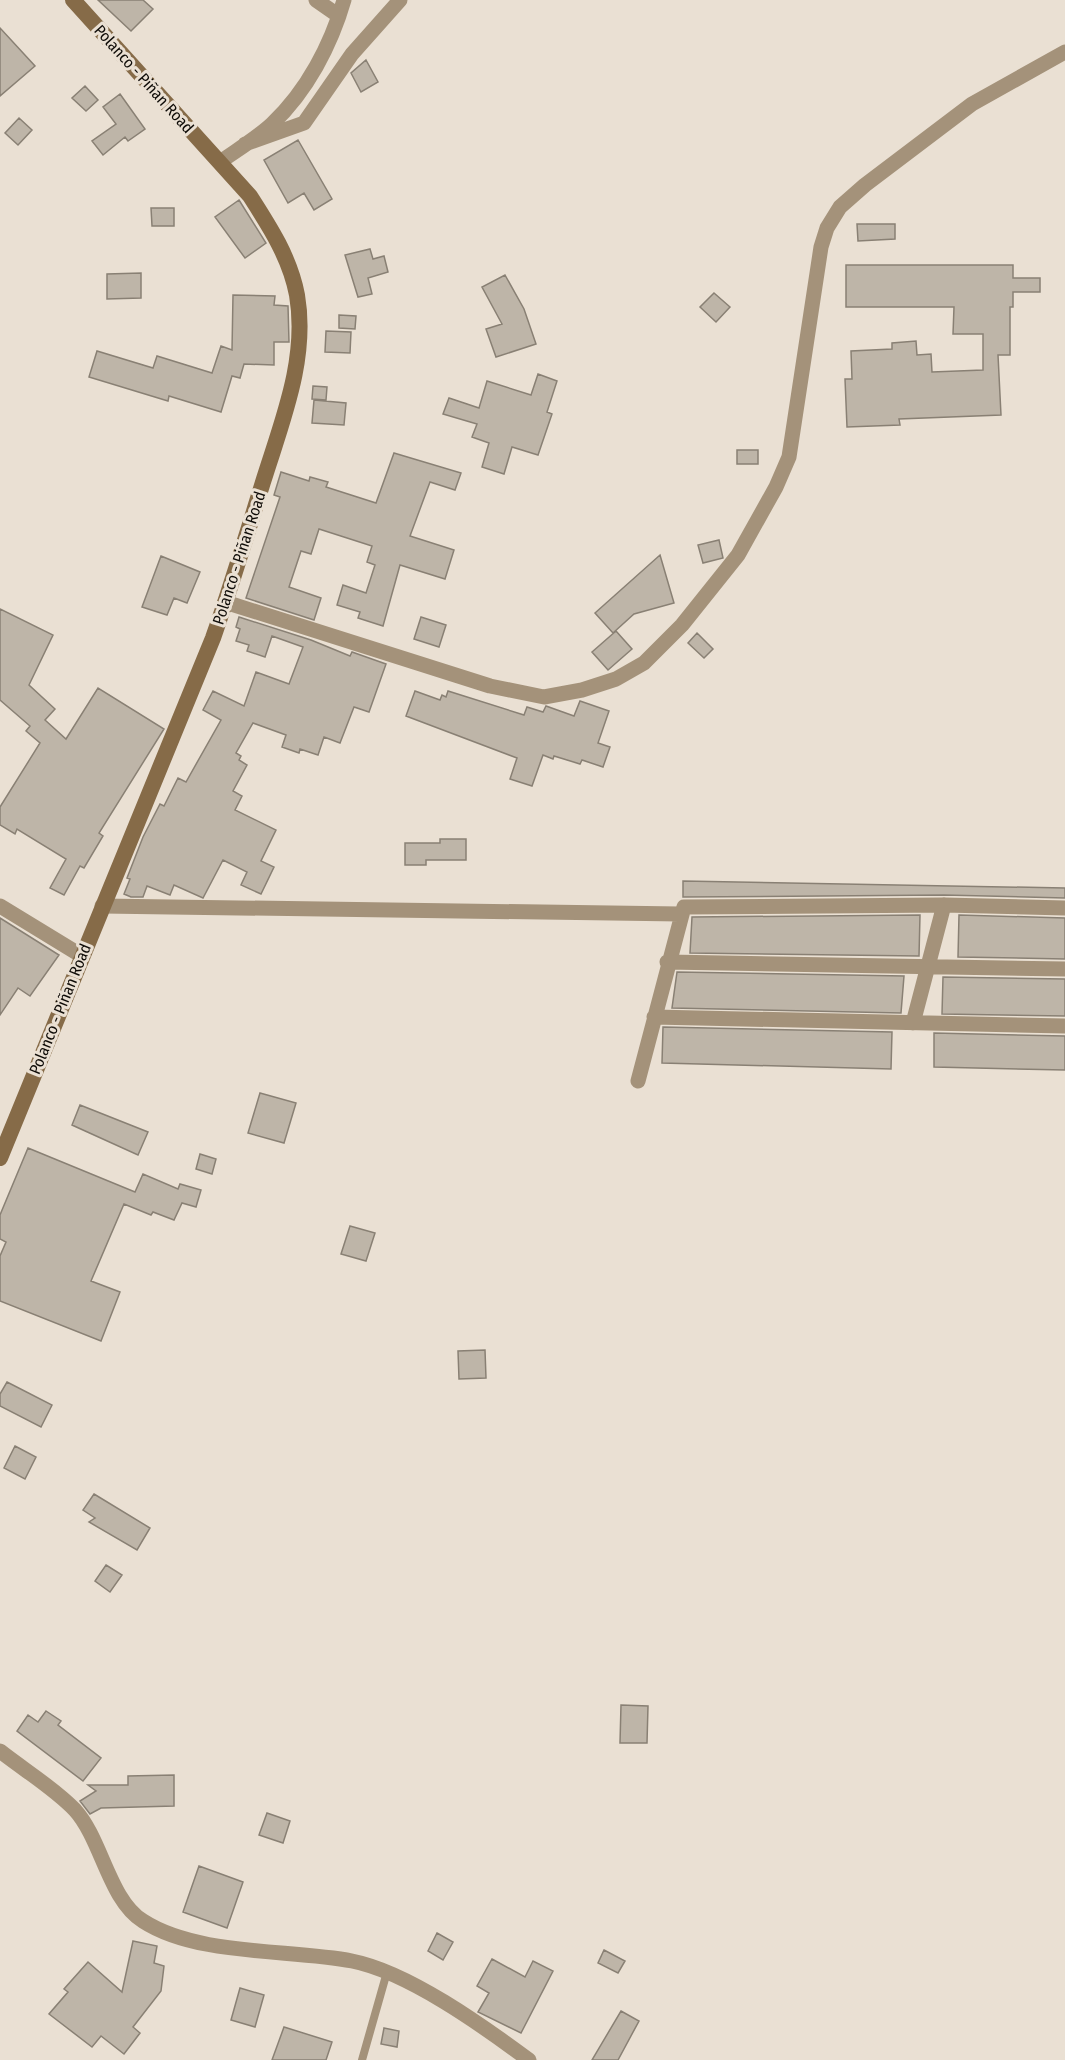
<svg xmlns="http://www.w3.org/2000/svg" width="1065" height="2060" font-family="'Fira Sans Condensed',sans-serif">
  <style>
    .building { fill: #beb5a8; stroke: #898074; stroke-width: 1.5 }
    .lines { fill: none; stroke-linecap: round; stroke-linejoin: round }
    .service { stroke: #a4927a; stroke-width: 8 }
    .minor { stroke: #a4927a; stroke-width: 15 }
    .secondary { stroke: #866b48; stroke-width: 16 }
    .labels { text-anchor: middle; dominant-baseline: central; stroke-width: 6; stroke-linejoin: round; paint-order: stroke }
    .street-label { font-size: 16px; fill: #0e0b07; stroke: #eae0d3 }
  </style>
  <rect width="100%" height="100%" fill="#eae0d3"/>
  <path class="building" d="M98,0H143L153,9L131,31Z
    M0,28L35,66L0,96Z
    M366,60L378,82L361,92L351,73Z
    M85,86L98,100L86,111L72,98Z
    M120,94L145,129L128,141L125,137L103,155L92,141L116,124L103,107Z
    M19,118L32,130L18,145L5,133Z
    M298,140L332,199L314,210L304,193L288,203L264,160Z
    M239,200L266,243L245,258L215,217Z
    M151,208H174V226H152Z
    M857,224H895V239L858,241Z
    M370,249L373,259L384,256L388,272L368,278L372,294L358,297L345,255Z
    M846,265H1013V278H1040V292H1013V307H1010V355H998L1001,415L899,419L900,425L847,427L845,379H852L851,351L892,349V343L916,341L917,355L931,354L932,372L983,370V334H953L954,307H846Z
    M141,273V298L107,299V274Z
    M505,275L524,309L536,344L496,357L486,329L502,324L482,287Z
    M714,293L730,307L716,322L700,307Z
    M233,295L275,296L274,305L288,306L289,342H274V365L244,364L240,378L232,376L221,412L169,396L168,401L89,377L97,351L153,368L157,356L212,373L221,346L232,350Z
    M339,315L356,316L355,329L339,328Z
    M326,331L351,332L350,353L325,352Z
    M538,374L557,381L547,412L552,414L538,455L512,447L504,474L482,467L489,443L472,437L477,424L443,414L449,398L479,408L487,381L531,395Z
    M313,386L327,387L326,400L312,399Z
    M314,400L346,403L344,425L312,423Z
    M737,450H758V464H737Z
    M394,453L461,473L455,490L430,482L410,536L454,550L445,579L400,565L383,626L358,618L360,612L337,605L343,585L366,593L375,565L367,562L372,546L319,529L311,554L301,551L289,587L321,598L314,620L246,598L280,497L274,495L281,472L309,481L310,477L328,482L326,487L376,503Z
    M719,540L723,558L703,563L698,545Z
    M660,555L674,603L634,614L613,633L595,613Z
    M161,556L200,572L187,603L174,598L167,615L142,607Z
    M0,609L53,635L29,685L55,709L45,720L66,739L98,688L164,729L99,833L103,836L84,868L80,866L64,895L50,888L66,859L17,829L15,834L0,825V807L40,743L26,731L30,726L0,700Z
    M239,617L311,640L350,656L352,652L386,664L369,712L354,707L340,743L324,737L318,755L300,749L299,753L282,747L286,735L253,723L236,753L241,756L239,760L247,765L233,791L242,796L235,810L276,830L261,861L274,867L261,894L241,885L247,872L223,860L203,898L174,885L170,895L147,886L143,897H131L124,894L130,879L127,878L143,837L160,804L164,806L178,778L186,782L221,720L203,710L213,691L244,706L256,672L289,684L303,647L272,636L265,657L247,651L249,645L236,641L240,629L236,627Z
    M421,617L446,625L439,647L414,639Z
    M616,631L632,649L608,670L592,652Z
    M697,633L713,649L704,658L688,643Z
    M415,691L440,700L442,695L446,697L448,691L524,715L527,707L543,712L546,706L574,716L580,701L609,711L598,743L610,747L603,767L582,760L580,764L554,756L553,759L543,755L532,786L510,779L517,758L406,716Z
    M440,839H466V860H426V865H405V843H440Z
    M683,881L1065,888V898L944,895L683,897Z
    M920,915L919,956L690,953L692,917Z
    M959,915L1065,918V959L958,957Z
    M0,918L59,955L30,996L18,988L0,1015Z
    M677,972L904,976L901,1013L672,1008Z
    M943,977L1065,979V1016L942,1014Z
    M663,1027L892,1032L891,1069L662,1063Z
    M934,1033L1065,1036V1070L934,1067Z
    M260,1093L296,1103L284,1143L248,1133Z
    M80,1105L148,1132L138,1155L72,1125Z
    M28,1148L135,1192L143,1174L178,1189L180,1184L201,1190L196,1207L182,1203L174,1220L153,1212L151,1215L124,1204L91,1281L120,1292L101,1341L0,1301V1256L6,1242L0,1239V1215Z
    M200,1154L216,1159L212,1174L196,1169Z
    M350,1226L375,1233L366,1261L341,1254Z
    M485,1350L486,1378L459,1379L458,1351Z
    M7,1382L52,1405L41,1427L0,1406V1394Z
    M15,1446L36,1457L25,1479L4,1468Z
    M94,1494L150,1528L137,1550L89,1522L95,1518L83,1510Z
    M106,1565L122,1575L110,1592L95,1581Z
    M621,1705L648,1706L647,1743H620Z
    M46,1711L61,1721L58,1725L101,1758L83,1781L17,1731L28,1715L38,1722Z
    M174,1775V1806L101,1808L90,1814L80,1801L96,1791L88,1785H128V1776Z
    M267,1813L290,1821L283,1843L259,1835Z
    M199,1866L243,1882L227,1928L183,1912Z
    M437,1933L453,1942L443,1960L428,1951Z
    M133,1941L157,1946L154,1963L164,1966L161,1991L133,2027L140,2033L124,2054L101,2036L92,2047L49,2014L68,1992L64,1989L88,1962L122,1992Z
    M604,1950L625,1961L618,1973L598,1963Z
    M492,1959L525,1977L533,1961L553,1971L521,2033L478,2012L489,1993L477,1986Z
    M240,1988L264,1995L255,2027L231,2020Z
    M621,2011L639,2021L618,2060H592Z
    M284,2027L332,2042L326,2060H272Z
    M384,2028L399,2031L397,2047L381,2044Z"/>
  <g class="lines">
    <path class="service" d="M362,2060L387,1972"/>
    <path class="minor" d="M316,0L339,16
      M245,144L304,123L352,54L400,0
      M220,162C237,150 257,138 272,124C307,91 331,45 344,0
      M225,602L490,686L544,697L582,690L616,679L644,663L682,625L738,555L776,487L789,457L821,247L827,228L840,207L865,185L972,104L1065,52
      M0,906L82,956
      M102,906L680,914
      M667,962L1065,969
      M654,1017L1065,1026
      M913,1023L944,905
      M638,1081L684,907L944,905L1065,908
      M0,1751C24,1770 54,1788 75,1810C102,1840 109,1900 143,1921C197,1956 289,1949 352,1961C408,1972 483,2026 529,2060"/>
    <path class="secondary" d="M0,1158L213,638C231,587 247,534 263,482C282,421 308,359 297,295C290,258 270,227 250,196L73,0"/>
  </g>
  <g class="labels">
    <g class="street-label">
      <text transform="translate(144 79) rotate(48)">Polanco - Piñan Road</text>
      <text transform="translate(239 558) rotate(-72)">Polanco - Piñan Road</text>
      <text transform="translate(60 1009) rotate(-68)">Polanco - Piñan Road</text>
    </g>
  </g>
</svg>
